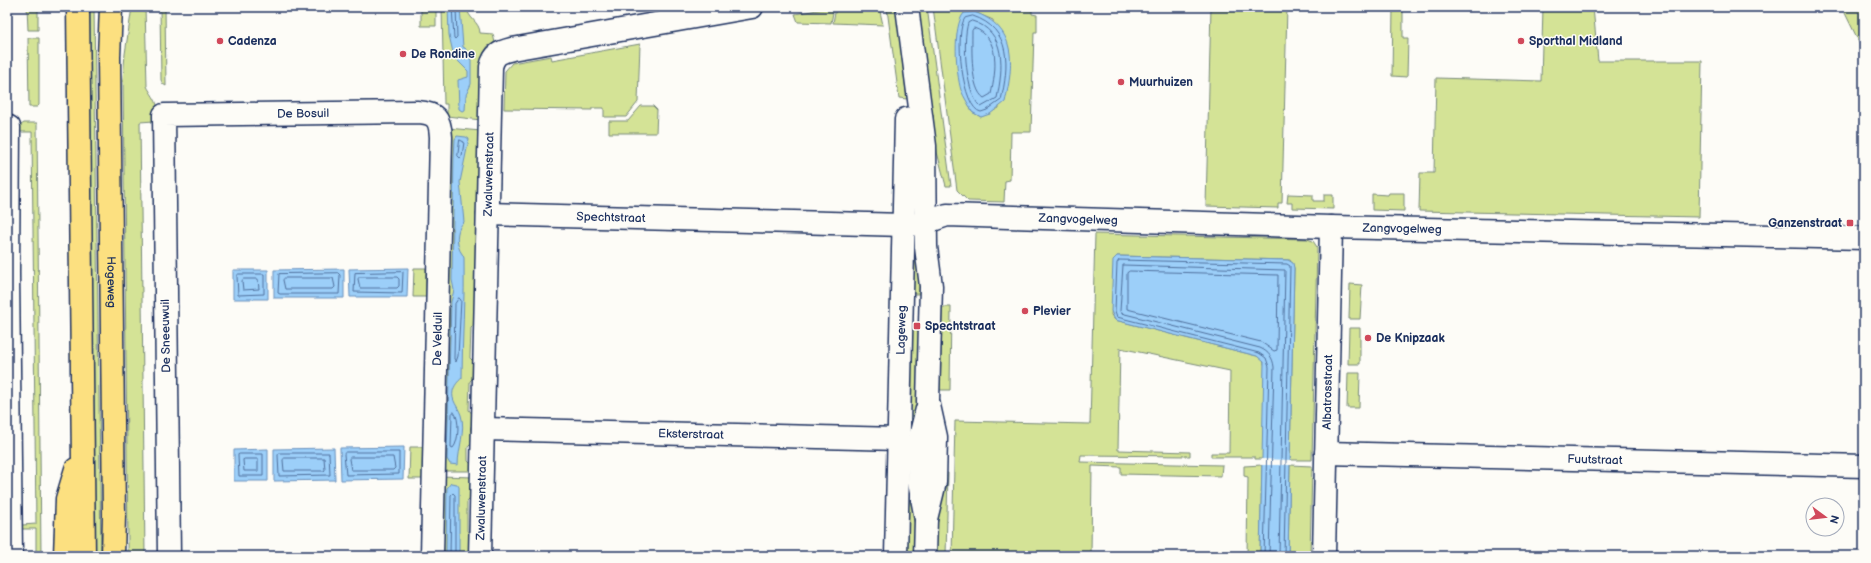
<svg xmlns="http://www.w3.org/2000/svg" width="1871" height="563" font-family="'Balsamiq Sans',sans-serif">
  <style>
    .green { fill: #d4e396; stroke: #78897a; fill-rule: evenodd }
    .water { fill: #9ccff9; stroke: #688fbb }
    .pier { fill: #fdfcf7 }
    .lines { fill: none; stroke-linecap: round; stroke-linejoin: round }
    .shore { stroke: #4f6f9c; stroke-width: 1 }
    .minor-casing { stroke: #1b2f5e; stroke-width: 25 }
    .major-casing { stroke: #1b2f5e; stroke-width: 25 }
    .minor { stroke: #fdfcf7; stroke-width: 22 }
    .major { stroke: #fce080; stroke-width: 22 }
    .poi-dot { fill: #d1495b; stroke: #fdfcf7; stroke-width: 1.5 }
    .labels { text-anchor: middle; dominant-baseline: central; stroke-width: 3; stroke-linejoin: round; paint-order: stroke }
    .poi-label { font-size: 12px; font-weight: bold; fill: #1b2f5e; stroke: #fdfcf7; text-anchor: start }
    .street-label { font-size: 12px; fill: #1b2f5e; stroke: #fdfcf7 }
  </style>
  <rect width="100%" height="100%" fill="#fdfcf7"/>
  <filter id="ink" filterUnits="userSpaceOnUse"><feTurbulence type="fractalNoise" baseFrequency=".025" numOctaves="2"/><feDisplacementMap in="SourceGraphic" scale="8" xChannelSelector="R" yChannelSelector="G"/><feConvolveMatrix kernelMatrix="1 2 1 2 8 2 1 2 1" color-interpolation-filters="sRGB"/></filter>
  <g filter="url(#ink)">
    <path class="green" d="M27,7H38V30H28Z
      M87,7H94L101,556H94Z
      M132,7H145L147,86C150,93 157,100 157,107L154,108V121L140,122L145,556H128V545L123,79L125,54Z
      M160,7H165L166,86L163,84L161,80Z
      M421,7H436V26H421Z
      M442,7H467C467,18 480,22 480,33L493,34L495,43L488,46L483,54L481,120L447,116V104H444Z
      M834,7L831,23L798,22L795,14Z
      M836,7H879L883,25L833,23Z
      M918,7H927L951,186H946L937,152Z
      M933,7H1032V14L1037,15V32H1034L1031,132H1011L1010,180L1005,181L1004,202L968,201L957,190ZM974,12L993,20L999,108L981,117L972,112L970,107Z
      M1211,7H1287L1282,203H1278V208L1206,206Z
      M1393,7H1403V38H1408L1407,77L1392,76Z
      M1543,7H1593L1598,61H1702L1699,217L1419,211L1420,173H1434L1436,78L1541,81Z
      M1842,7H1864V52Z
      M896,8L907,99L899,98L887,9Z
      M28,38H39V105L37,107H29Z
      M640,44L638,102L626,117H604V108H592V110L504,109L505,71L512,63L551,56L552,60Z
      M641,106H653L657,110L656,133H609V121H628Z
      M24,123H37L41,556H36V529H22V525L36,524L32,132H17L18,127Z
      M447,128L481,131L476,323L471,328L470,358L475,363V376L470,381L469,410L474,416V441L468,447V461L473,466V471H440Z
      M1389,193H1404V211L1372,210V194L1388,195Z
      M1288,194L1313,195V201H1324V195H1333V209L1292,208V203H1287Z
      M1095,234L1307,239L1313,241L1317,247L1312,460H1290L1294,268L1290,260L1117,256L1111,315L1115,320L1257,356L1263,360L1265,367L1263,459H1255V457H1211V453H1229L1230,371L1120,348L1118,450L1190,452V456L1081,455L1080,462L1222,465L1221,476L1121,474V467L1092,466L1091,556H952L955,421L1090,424Z
      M911,249H921L919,294H910Z
      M414,268H426V297H413Z
      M1350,284L1362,285L1360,319H1349Z
      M942,307H951L950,390H940Z
      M909,325H919L917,400L915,414L907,446Z
      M1349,328H1360V364H1348Z
      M1348,373H1360L1359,408H1347Z
      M410,447H424L423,479H409Z
      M906,457L915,520L914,556H904Z
      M1262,465L1260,556H1247L1248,477L1244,476V466Z
      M1290,465L1312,466L1310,556H1288Z
      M939,473H948L946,556H936Z
      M439,476L473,477L472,497L467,502V531L472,537V556H438Z"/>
    <path class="water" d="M448,7H460L463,47L465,48L471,60V84L466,95L465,110L462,111L459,109L458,80L468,77V71L454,57L449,35Z
      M974,12C1017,27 1014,63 1005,102L990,114L981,117L972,112C969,104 964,98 961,90C956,73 952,27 964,13Z
      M457,136L466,137L469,139L460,182L464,222C457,228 456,239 459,248C460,252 463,254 464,258C465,299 462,338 462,378C458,381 454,386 453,391C451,401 458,406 461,415C466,430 458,449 458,465L450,464L447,459L451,302L454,290L452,280L454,158L455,139Z
      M1117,256L1288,260L1293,263L1294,268L1288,556H1260L1264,362L1257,356L1115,320L1111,311L1113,260Z
      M408,268L407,297H350L349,269Z
      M344,269V298H274V270Z
      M233,270H268V299H233Z
      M404,447L403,479L341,480L340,448Z
      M334,448L335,480L274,481V449Z
      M268,449V481H234V450Z
      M451,483L457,484L459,487V556H446L447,488Z"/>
    <path class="pier" d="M1261,459L1292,460V465H1260Z"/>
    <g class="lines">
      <path class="shore" d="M452,7L454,38L455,39L457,37L456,7
        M973,16C1012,29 1009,66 1001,100L987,110L981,112C962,109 954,31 965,18Z
        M972,21C1007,31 1003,69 997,98L981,107C966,96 962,41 968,23Z
        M974,28C1001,37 996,72 991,94L984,98C970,89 972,48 972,31Z
        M460,140L464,142L462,156L460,158L458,156Z
        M1130,271L1278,275L1277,350L1274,351L1261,342L1127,309V273Z
        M403,272L402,293L354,292L355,273Z
        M338,273L340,275L339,294H280L278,293L279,274Z
        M239,274H264V294L238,295L237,276Z
        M360,277H397L399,279V286L397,288H360L358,279Z
        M285,278H333L335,287L333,289H285L283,280Z
        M244,279H258L259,289L243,290L242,281Z
        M459,298L461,300L458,356L456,362L454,359L455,304Z
        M454,412C460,418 459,442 453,448L451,447L452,414Z
        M346,452H399V474L346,475L344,454Z
        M280,453H329L330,475L279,476L278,455Z
        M240,454H263V476H239L238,455Z
        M351,457H393L395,468L393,470H351L349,459Z
        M285,458H324L325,470L324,471H284L283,460Z
        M245,459H258V471H244L243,460Z
        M450,556L451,495L453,493L455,495V556
        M1264,556L1269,367L1266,358L1259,353L1117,317L1115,311L1117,263L1119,260L1287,264L1290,266L1284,556
        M1269,556L1274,367C1273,358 1269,352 1260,348L1121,313L1120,311L1123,265L1285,270L1279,556"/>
      <defs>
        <g id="minor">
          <path d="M907,7L925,146L926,247L931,286L928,401L936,437L935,482L926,519"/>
          <path d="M7,126L9,127L8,273L11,556"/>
          <path id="s1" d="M488,214L904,225L921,224L947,215L1331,227L1864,238"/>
          <path id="s2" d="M483,429L899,439"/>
          <path id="s3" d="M1326,453L1864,466"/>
          <path id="s4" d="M169,556L164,115L417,112C436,113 440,119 441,137L432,556"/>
          <path id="s5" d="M480,556L491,67C494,54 500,52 512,49L752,7"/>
          <path id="s6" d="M896,556L906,119L921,117"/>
          <path d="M925,556L926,519L919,482L920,437L927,409"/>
          <path id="s7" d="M1324,556L1331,227"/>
        </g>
        <g id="major">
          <path d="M78,7L84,556"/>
          <path id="s8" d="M111,7L109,57L114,515L113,556"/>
          <path d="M65,556L67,499L76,469"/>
        </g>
      </defs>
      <use href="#minor" class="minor-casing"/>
      <use href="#major" class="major-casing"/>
      <use href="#minor" class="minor"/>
      <use href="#major" class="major"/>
    </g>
  </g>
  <g class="poi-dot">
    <circle cx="220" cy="41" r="4"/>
    <circle cx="1521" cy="41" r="4"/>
    <circle cx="403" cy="54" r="4"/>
    <circle cx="1121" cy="82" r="4"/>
    <rect x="1846" y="219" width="8" height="8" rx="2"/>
    <circle cx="1025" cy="311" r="4"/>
    <rect x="913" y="322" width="8" height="8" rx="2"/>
    <circle cx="1368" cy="338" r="4"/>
  </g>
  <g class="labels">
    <g class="poi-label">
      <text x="228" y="41">Cadenza</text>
      <text x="1529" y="41">Sporthal Midland</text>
      <text x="411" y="54">De Rondine</text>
      <text x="1129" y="82">Muurhuizen</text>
      <text x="1842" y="223" text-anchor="end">Ganzenstraat</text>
      <text x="1033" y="311">Plevier</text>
      <text x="925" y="326">Spechtstraat</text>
      <text x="1376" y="338">De Knipzaak</text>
    </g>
    <g class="street-label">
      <text stroke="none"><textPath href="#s4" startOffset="580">De Bosuil</textPath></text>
      <text stroke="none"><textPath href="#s5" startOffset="382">Zwaluwenstraat</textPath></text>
      <text stroke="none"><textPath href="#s1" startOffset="123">Spechtstraat</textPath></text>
      <text stroke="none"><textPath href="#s1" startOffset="592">Zangvogelweg</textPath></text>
      <text stroke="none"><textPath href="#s1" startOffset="916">Zangvogelweg</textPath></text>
      <text stroke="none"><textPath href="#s8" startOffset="275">Hogeweg</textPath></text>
      <text stroke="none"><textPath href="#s6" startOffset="226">Lageweg</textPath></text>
      <text transform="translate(166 336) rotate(-91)">De Sneeuwuil</text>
      <text transform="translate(438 339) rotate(-89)">De Velduil</text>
      <text stroke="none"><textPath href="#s7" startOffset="164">Albatrosstraat</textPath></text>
      <text stroke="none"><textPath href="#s2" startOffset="208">Eksterstraat</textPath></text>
      <text stroke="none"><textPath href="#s3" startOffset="269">Fuutstraat</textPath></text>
      <text stroke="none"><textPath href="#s5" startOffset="58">Zwaluwenstraat</textPath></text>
    </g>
  </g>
  <rect width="1871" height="563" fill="none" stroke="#fdfcf7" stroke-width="24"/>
  <rect x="12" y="12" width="1847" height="539" fill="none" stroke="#1b2f5e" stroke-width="1.5" filter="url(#ink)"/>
  <g transform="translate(1825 517) rotate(105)"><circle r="19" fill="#fdfcf7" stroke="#a3aaba"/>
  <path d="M0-3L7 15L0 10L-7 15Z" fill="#d1495b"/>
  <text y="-6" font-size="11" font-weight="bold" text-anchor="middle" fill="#1b2f5e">N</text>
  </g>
</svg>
